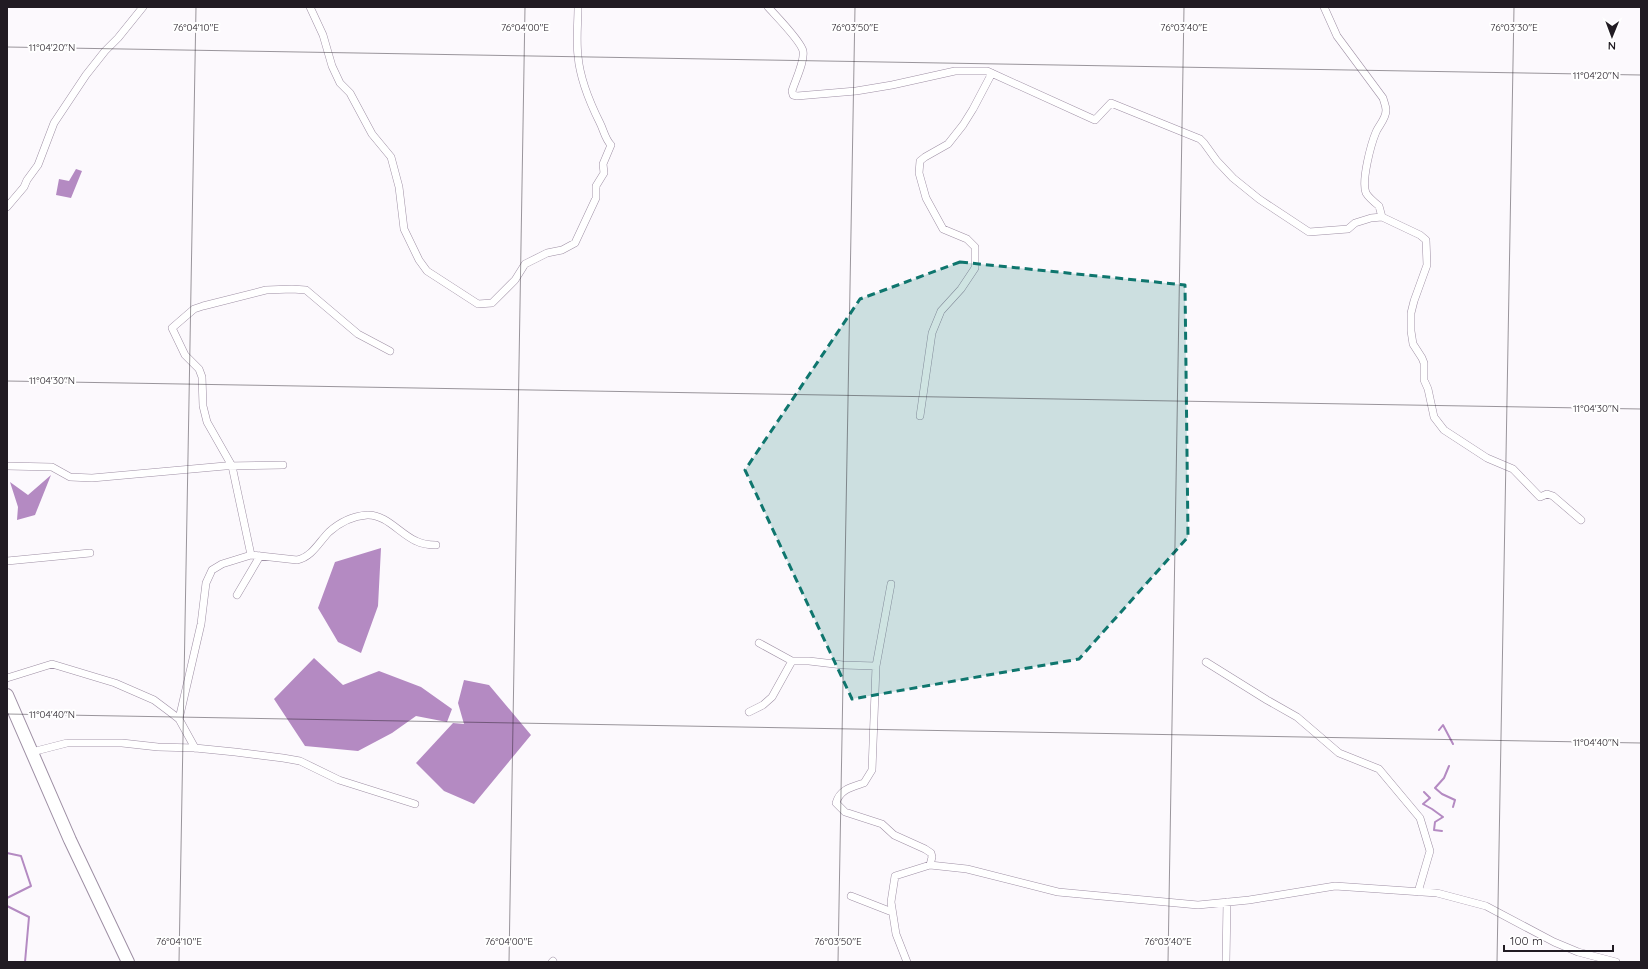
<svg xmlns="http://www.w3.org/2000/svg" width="1648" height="969" font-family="Quicksand,sans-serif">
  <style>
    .water { fill: #b48ac2 }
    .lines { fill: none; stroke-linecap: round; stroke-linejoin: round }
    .stream { stroke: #b48ac2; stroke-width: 2 }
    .street-casing { stroke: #9e8fa4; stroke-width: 8 }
    .highway-casing { stroke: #9e8fa4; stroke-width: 14 }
    .street { stroke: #fff; stroke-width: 7 }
    .highway { stroke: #fff; stroke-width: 12 }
    .marked { fill: #0f766e; fill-opacity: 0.2; stroke: #0f766e; stroke-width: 3; stroke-dasharray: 8 5; stroke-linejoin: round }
    .ticks { fill: none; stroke: #211b23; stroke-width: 1; stroke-opacity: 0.45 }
    .ticks-label { font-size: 10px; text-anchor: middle; fill: #211b23; stroke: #fff; stroke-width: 4; stroke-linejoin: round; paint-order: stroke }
  </style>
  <rect width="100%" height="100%" fill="#fcf9fd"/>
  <path class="water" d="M76,169L82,171L71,198L56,195L59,179L69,181Z
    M51,475L35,515L17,520L18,507L10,482L28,495Z
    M381,548L378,606L361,653L338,642L318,608L335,562Z
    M314,658L343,685L379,671L421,687L452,709L447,722L416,716L392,733L358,751L305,746L274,699Z
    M464,680L489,685L531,735L474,804L444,791L416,763L453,723L464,724L458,703Z"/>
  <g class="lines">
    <path class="stream" d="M1439,730L1443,725L1453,744
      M1449,766L1444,778L1435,788L1442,794L1455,800L1453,807
      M1424,792L1430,798L1423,804L1432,809L1443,817L1435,822L1434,830L1442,831
      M7,853L21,856L31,886L7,898
      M7,906L29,917L25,962"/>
    <defs>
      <path id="street" d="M310,7L323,35L332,66L340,83L350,93L372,134L391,157L399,187L404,229L419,260L427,271L478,304L492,303L515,280L525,264L547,253L562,250L575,243L596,198V186L604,173L603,164L611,145C605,139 604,131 600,123C590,103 580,80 578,56C576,40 578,23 578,7
        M768,7C776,16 801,41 803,51C805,61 795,81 792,91L793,95L797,96L856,91L892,85L955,71H987L1095,120L1111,103L1200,139L1204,143L1217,161L1233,178L1259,199L1309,232L1348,229L1355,223L1371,218L1382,217L1420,235L1426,240L1427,265L1414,301L1411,313V331L1413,344L1422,358L1424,363V380L1428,389L1434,417L1444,430L1487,458L1513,469L1540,497L1547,494L1553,496L1581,520
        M1324,7L1337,36L1383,98C1384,102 1386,106 1386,110C1386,119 1379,125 1376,132C1371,144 1361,181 1366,193C1369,198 1374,202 1379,206L1382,217
        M7,207L24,187L27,180L38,165L54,123L86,75L105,51L118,38L143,7
        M920,416L932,333L941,311L961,289L975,268V247L967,239L943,229L926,198L919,173L920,161L925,157L948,144L963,125L973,109L992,73
        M7,466L52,467L70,477L92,478L225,466L283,465
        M251,555L232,466L207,422L203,406L202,377L199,369L185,355L172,328L194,309L203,306L266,290L292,289L306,290L358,334L390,351
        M7,561L90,553
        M237,595L260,556
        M759,643L792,661H809L843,665L876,666L872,770L864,783C852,787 840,789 836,803L845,812L882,824L894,835L925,849L931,853L932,857L930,865
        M1206,662L1267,700L1297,717L1339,753L1379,769L1420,818L1430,851L1418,892
        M876,666L891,584
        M7,678L52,664L115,683L154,700L170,712L179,719L195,748
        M749,712L763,705L772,697L792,661
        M179,719L201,624L206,583L212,570L222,564L251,555L297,560C312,557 319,542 329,532C339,523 353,516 367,515C386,514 400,534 416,541C422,544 429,545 436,545
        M32,752L67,743H122L158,747L195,748L235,752L283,758L300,761L339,780L415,804
        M851,896L892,912
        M552,962L553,961
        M907,962L896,934L891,902L895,876L930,865L967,869L1058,892L1198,905L1249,900L1335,886L1437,893L1486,906L1554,942L1578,952L1616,962
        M1226,962L1227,902"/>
      <path id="highway" d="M7,695L70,840L128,962"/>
    </defs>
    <use href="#street" class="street-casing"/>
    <use href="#highway" class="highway-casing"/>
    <use href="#street" class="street"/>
    <use href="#highway" class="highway"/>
  </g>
  <path class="marked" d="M960,262L1185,285L1188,537L1079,659L852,699L745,470L860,299Z"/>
  <path class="ticks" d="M7,47L1641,75M7,381L1641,409M7,714L1641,743M179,962L196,7M509,962L525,7M838,962L855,7M1168,962L1184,7M1497,962L1514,7"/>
  <g class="ticks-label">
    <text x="196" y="31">76°04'10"E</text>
    <text x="525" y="31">76°04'00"E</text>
    <text x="855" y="31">76°03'50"E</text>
    <text x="1184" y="31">76°03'40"E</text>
    <text x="1514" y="31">76°03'30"E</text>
    <text x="52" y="51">11°04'20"N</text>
    <text x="1596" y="79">11°04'20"N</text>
    <text x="52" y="384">11°04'30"N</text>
    <text x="1596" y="412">11°04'30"N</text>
    <text x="52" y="718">11°04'40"N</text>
    <text x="1596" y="746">11°04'40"N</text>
    <text x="179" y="945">76°04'10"E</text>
    <text x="509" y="945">76°04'00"E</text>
    <text x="838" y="945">76°03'50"E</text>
    <text x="1168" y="945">76°03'40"E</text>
  </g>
  <rect width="1648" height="969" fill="none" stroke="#211b23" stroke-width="16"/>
  <g transform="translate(1612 36) rotate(181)" stroke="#ffffff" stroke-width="3" paint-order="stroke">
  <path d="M0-3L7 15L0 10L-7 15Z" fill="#211b23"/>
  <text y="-6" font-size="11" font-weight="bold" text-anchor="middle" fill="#211b23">N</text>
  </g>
  <path d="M1504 945v6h109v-6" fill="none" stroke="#211b23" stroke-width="2"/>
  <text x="1510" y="945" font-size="12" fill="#211b23" stroke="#ffffff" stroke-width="3" paint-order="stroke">100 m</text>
</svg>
